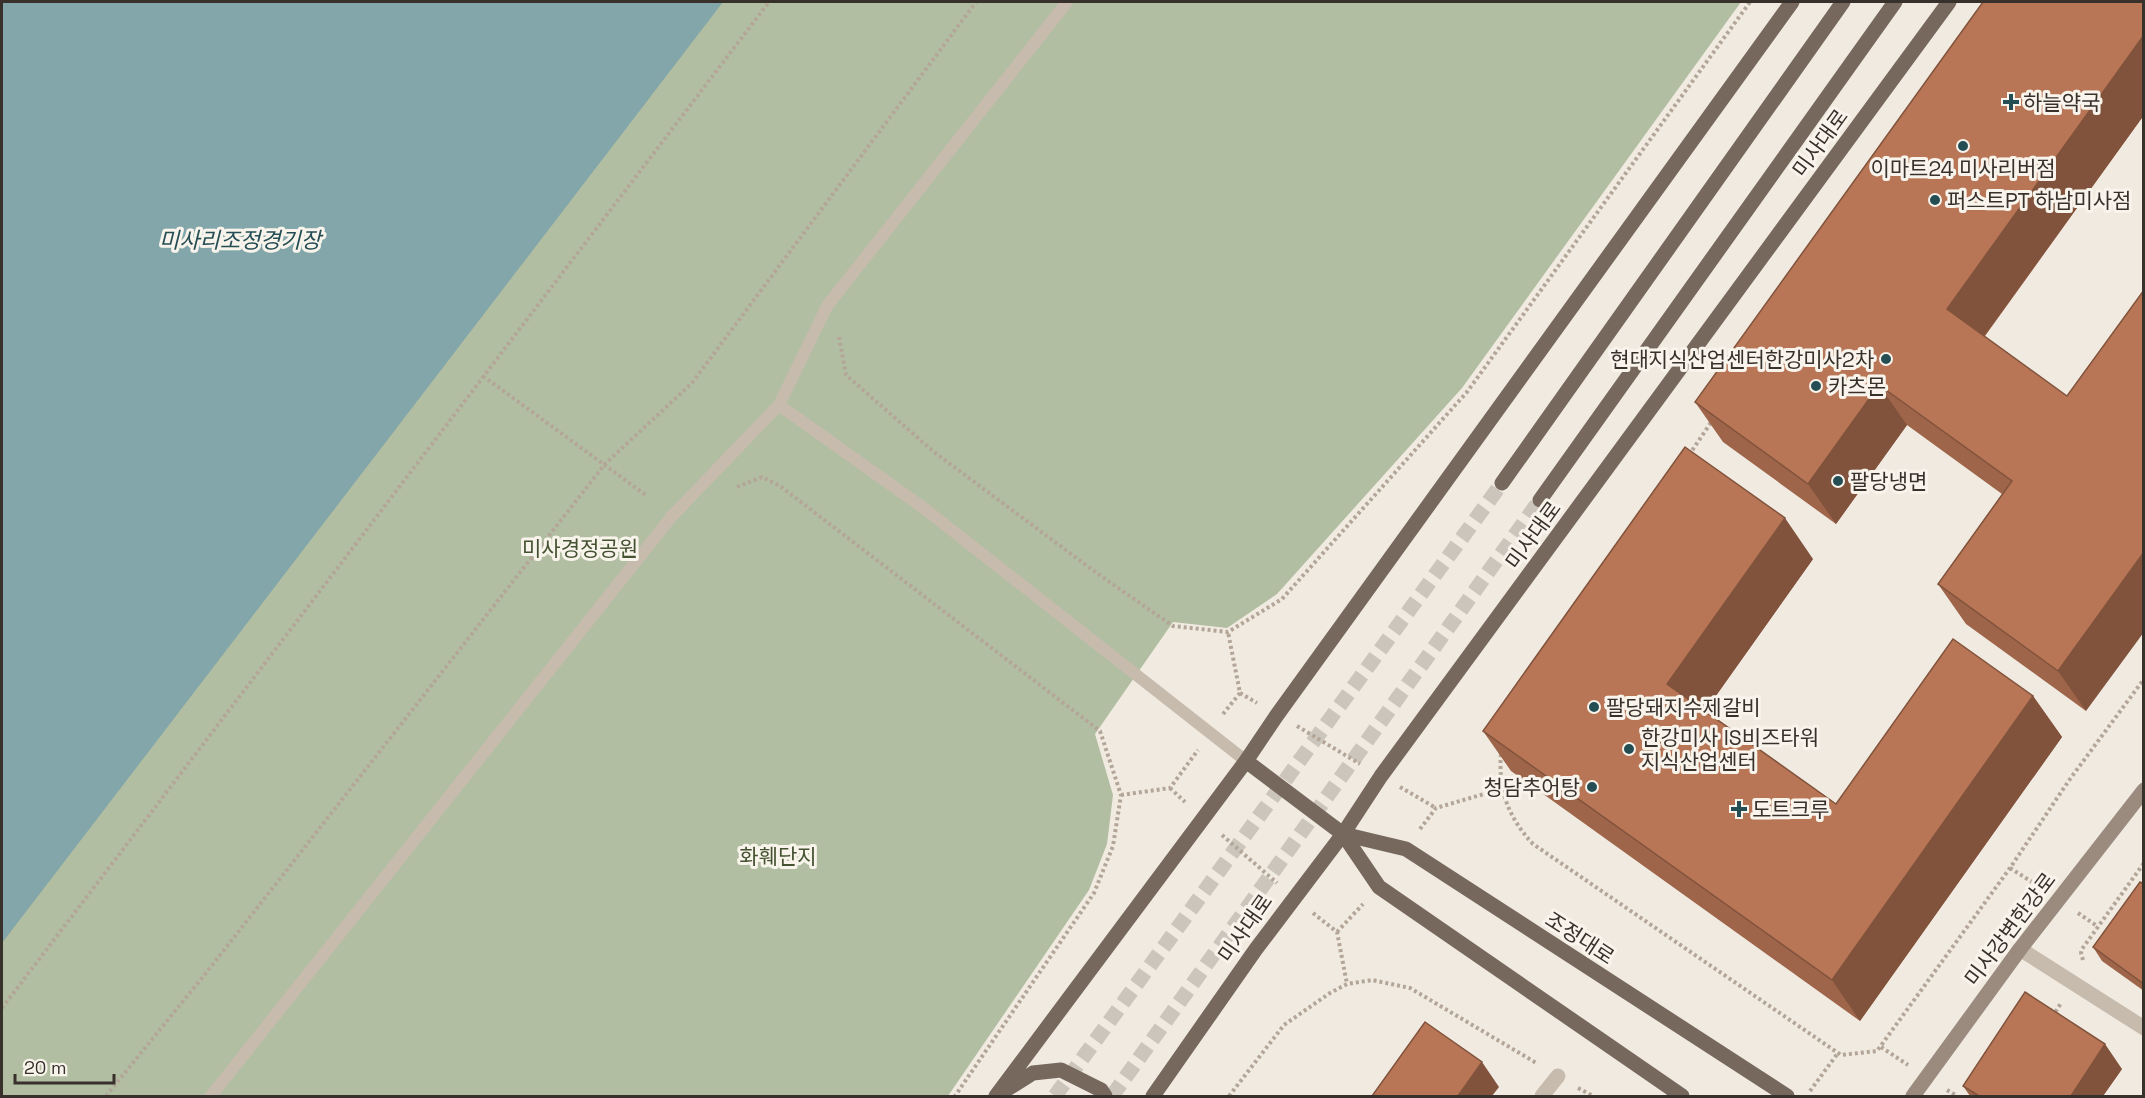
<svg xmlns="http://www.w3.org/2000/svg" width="2145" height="1098" font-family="'Space Grotesk','Noto Sans KR',sans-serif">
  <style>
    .green { fill: #b2bea2 }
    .water { fill: #82a6aa }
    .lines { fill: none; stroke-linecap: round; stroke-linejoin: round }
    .primary-tunnel { stroke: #cbc5bc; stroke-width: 15; stroke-dasharray: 15 8; stroke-linecap: butt }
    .path { stroke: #b3a698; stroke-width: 4; stroke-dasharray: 3 3; stroke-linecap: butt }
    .lane { stroke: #c7bbad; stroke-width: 12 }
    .street { stroke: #c7bbad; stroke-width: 15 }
    .secondary { stroke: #9b8b7f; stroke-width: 15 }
    .primary { stroke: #77685e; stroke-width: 15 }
    .wall { fill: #9e654a }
    .shaded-wall { fill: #81533c }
    .building { fill: #b87656; stroke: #81533c; stroke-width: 1.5 }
    .poi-dot { fill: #254d54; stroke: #f8f4ec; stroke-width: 2 }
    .labels { text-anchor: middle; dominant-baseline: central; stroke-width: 6; stroke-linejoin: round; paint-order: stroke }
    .poi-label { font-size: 21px; fill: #37302b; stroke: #f8f4ec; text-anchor: start }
    .street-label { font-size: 21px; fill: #37302b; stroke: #f8f4ec }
    .park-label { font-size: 21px; fill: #445231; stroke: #f8f4ec }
    .water-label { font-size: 22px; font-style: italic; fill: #254d54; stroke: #f8f4ec }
  </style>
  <rect width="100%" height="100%" fill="#f0eae0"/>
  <path class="green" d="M2,2H1741L1462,388L1277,594L1227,628L1173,622L1095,734L1113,795L1107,844L1089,890L948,1096H2Z"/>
  <path class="water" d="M2,2H723L2,943Z"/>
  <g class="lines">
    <path class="primary-tunnel" d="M1055,1096L1502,483
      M1112,1096L1540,500"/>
    <path class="path" d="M839,337L846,375L934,452L1098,574L1173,626L1228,632L1282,599L1467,392L1750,2
      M483,376L647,496
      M1689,455L1712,421
      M737,487L762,477L780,486L1100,731L1121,795L1113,846L1094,893L955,1096
      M1240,693L1257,703
      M1223,714L1240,693L1228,632
      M1297,726L1360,764
      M1501,754C1498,790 1508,817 1533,844L1841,1055L1877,1051L2010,868L2070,779L2144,679
      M1400,787L1436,808
      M1170,788L1185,802
      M1121,795L1170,788L1198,750
      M1420,829L1436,808L1501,789
      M1222,835L1277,883
      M2010,868L2040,887
      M1313,913L1337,932L1347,984
      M2078,913L2097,926
      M1337,932L1363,904
      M2083,960L2081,953L2082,949L2144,863
      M2,1008L769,2
      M2049,1010L2056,1011L2061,1003
      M1881,1047L1908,1065
      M1578,1088L1593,1096
      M1947,1090L1957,1096
      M1810,1091L1838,1053
      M106,1096L210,968L605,464L692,383L976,2
      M1229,1096L1284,1025L1330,993L1347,984L1372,980L1410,988L1538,1064"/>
    <path class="lane" d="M779,405L925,509L1246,761
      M211,1096L672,516L779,405L827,306L1067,2"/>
    <path class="street" d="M2020,949L2144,1028
      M1542,1096L1558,1076"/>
    <path class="secondary" d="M1913,1096L2020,949L2144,790"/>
    <path class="primary" d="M1502,483L1843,2
      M1540,500L1895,2
      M1246,761L1343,834L1379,887L1682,1096
      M1343,834L1406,849L1787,1096
      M1004,1091L1033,1073L1061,1070L1101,1090L1105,1096
      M996,1096L1246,761L1277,715L1792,2
      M1153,1096L1256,949L1343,834L1381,776L1949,2"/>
  </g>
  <path class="wall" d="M2144,2V115L1985,336L2086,711L1966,624L1938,584L2002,494L1907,425L1836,524L1723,442L1695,402Z
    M1813,559L1705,711L1836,804L2033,696L2062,737L1860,1021L1511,771L1483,731Z
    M2144,884V991L2102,961L2093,947Z
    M2122,1069L2103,1096H1970L1963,1086Z"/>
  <path class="shaded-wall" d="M2144,35V115L1975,349L1947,309Z
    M1879,385L1907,425L1836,524L1808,484Z
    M1785,518L1813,559L1696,724L1667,684Z
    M2144,552V632L2086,711L2058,671Z
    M2033,696L2062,737L1860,1021L1832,980Z
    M2105,1044L2122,1069L2103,1096H2071Z
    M1482,1062L1499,1087L1492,1096H1458Z"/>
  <path class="building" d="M1983,2H2144V35L1947,309L2067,396L2144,290V552L2058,671L1938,584L2012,481L1879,385L1808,484L1695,402Z
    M1685,447L1785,518L1667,684L1836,804L1953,639L2033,696L1832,980L1483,731Z
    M2140,882L2144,884V984L2093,947Z
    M2025,992L2105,1044L2071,1096H1979L1963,1086Z
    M1425,1022L1482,1062L1458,1096H1372Z"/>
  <g class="poi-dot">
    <path d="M2008 93h6v6h6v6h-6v6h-6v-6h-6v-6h6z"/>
    <circle cx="1963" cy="146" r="6"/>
    <circle cx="1935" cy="200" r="6"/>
    <circle cx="1886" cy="359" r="6"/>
    <circle cx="1816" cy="386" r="6"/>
    <circle cx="1838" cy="481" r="6"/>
    <circle cx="1594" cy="707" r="6"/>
    <circle cx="1629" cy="749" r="6"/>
    <circle cx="1592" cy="787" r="6"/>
    <path d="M1736 800h6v6h6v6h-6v6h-6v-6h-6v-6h6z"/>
  </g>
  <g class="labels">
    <g class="poi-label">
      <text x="2023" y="102">하늘약국</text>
      <text x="1963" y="168" text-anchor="middle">이마트24 미사리버점</text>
      <text x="1947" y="200">퍼스트PT 하남미사점</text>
      <text x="1874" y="359" text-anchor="end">현대지식산업센터한강미사2차</text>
      <text x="1828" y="386">카츠몬</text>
      <text x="1850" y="481">팔당냉면</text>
      <text x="1606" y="707">팔당돼지수제갈비</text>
      <text x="1641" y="737">한강미사 IS비즈타워<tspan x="1641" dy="24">지식산업센터</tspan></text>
      <text x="1580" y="787" text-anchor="end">청담추어탕</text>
      <text x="1752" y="809">도트크루</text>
    </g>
    <g class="street-label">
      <text transform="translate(1820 143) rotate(-54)">미사대로</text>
      <text transform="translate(1533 535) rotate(-54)">미사대로</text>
      <text transform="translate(1245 928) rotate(-55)">미사대로</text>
      <text transform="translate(2010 929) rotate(-53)">미사강변한강로</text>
      <text transform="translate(1580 938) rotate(33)">조정대로</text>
    </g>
    <g class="park-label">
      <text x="580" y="548">미사경정공원</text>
      <text x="778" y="856">화훼단지</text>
    </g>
    <g class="water-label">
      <text x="240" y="240">미사리조정경기장</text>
    </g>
  </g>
  <rect width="2145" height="1098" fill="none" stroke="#37302b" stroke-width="6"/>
  <path d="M15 1074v9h99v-9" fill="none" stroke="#37302b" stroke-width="3"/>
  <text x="24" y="1074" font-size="18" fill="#37302b" stroke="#f8f4ec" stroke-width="4.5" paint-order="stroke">20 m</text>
</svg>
